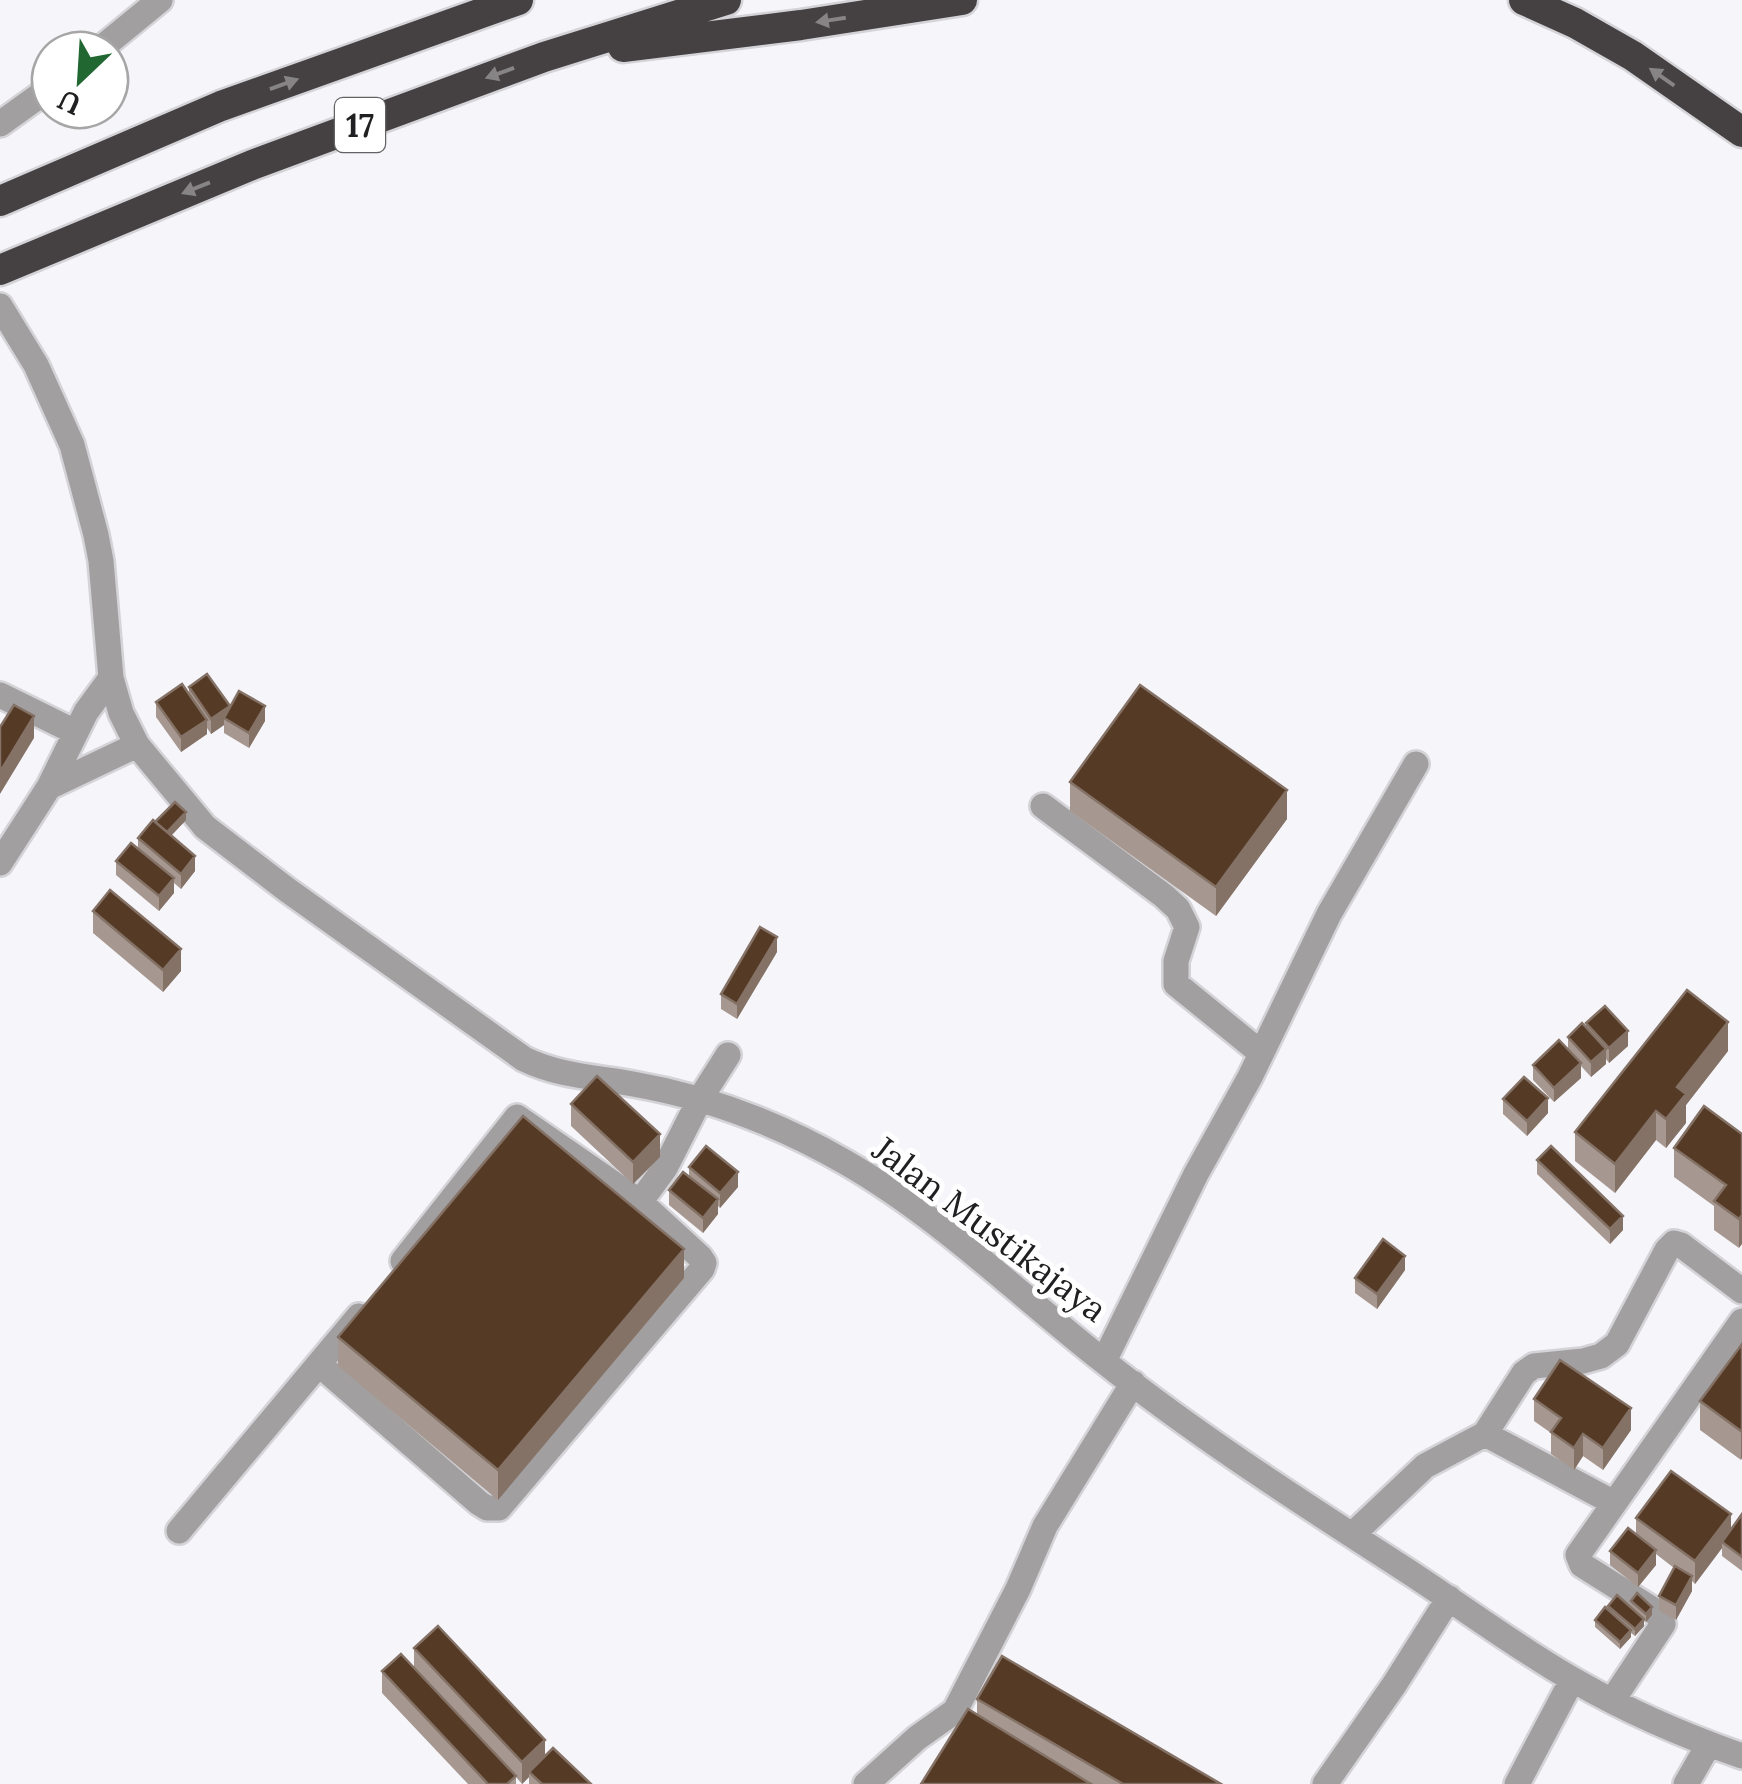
<svg xmlns="http://www.w3.org/2000/svg" width="1742" height="1784" font-family="Lora,serif">
  <style>
    .lines { fill: none; stroke-linecap: round; stroke-linejoin: round }
    .minor-casing { stroke: #d4d3d7; stroke-width: 30 }
    .highway-casing { stroke: #d4d3d7; stroke-width: 35 }
    .minor { stroke: #a29fa0; stroke-width: 25 }
    .highway { stroke: #454142; stroke-width: 30 }
    .wall { fill: #a69890 }
    .shaded-wall { fill: #857266 }
    .building { fill: #553a26; stroke: #857266; stroke-width: 2.5 }
    .oneway { fill: #868484 }
    .labels { text-anchor: middle; dominant-baseline: central; stroke-width: 10; stroke-linejoin: round; paint-order: stroke }
    .shield { fill: #fff; stroke: #636364; stroke-width: 2.5 }
    .shield-label { font-size: 32px; font-weight: bold; fill: #202022 }
    .street-label { font-size: 35px; fill: #202022; stroke: #fff }
  </style>
  <rect width="100%" height="100%" fill="#f6f5fa"/>
  <g class="lines">
    <defs>
      <path id="minor" d="M99,50L160,0
        M0,124L50,88
        M0,306L36,365L72,445L96,535L101,561L111,678L121,713L137,745L205,827L286,889L524,1059C559,1076 595,1077 633,1084C708,1097 779,1124 845,1162C939,1216 1017,1293 1102,1360C1200,1438 1307,1506 1412,1574C1467,1610 1520,1650 1577,1682C1629,1712 1685,1736 1742,1756
        M111,678L86,712L49,787L137,745
        M0,695L75,732
        M1043,806L1164,896L1178,909L1187,927L1176,961V984L1261,1053
        M0,863L49,787
        M640,1202L665,1168L700,1099L728,1055
        M1104,1361L1196,1174L1250,1077L1329,914L1416,764
        M320,1365L479,1503L487,1508H499L702,1269L704,1263L700,1257L640,1202L517,1117L403,1261
        M1485,1434L1524,1373L1534,1366L1583,1361L1601,1356L1617,1344L1667,1250L1674,1243L1681,1245L1742,1291
        M179,1531L359,1316
        M1352,1535L1425,1466L1485,1434L1614,1503
        M1612,1701L1663,1624L1655,1611L1582,1565L1578,1555L1742,1321
        M866,1784L917,1738L955,1711L1018,1589L1045,1526L1133,1383
        M1325,1784L1394,1685L1449,1598
        M1517,1784L1572,1680
        M1686,1784L1709,1744"/>
      <path id="highway" d="M1524,0L1575,23L1633,56L1742,132
        M623,47L801,25L962,0
        M0,201L221,106L518,0
        M0,270L252,165L544,57L726,0"/>
    </defs>
    <use href="#minor" class="minor-casing"/>
    <use href="#highway" class="highway-casing"/>
    <use href="#minor" class="minor"/>
    <use href="#highway" class="highway"/>
  </g>
  <path class="wall" d="M189,687L265,721L249,748L224,733V725L211,734L207,728V734L181,752L156,717V702L189,693Z
    M1070,782L1287,819L1216,916L1070,811Z
    M186,820L171,836L195,871L181,889L174,883V893L159,911L116,875V861L138,848V838Z
    M93,911L181,971L163,992L93,933Z
    M777,952L737,1019L721,1009V994Z
    M1586,1023L1628,1046L1609,1063L1606,1059V1064L1591,1077L1581,1066V1078L1554,1102L1533,1080V1065L1568,1049V1037L1586,1028Z
    M1728,1051L1686,1105V1123L1666,1148L1656,1140L1615,1193L1575,1161V1132Z
    M1503,1099L1548,1113L1527,1136L1503,1114Z
    M571,1104L660,1157L633,1184L571,1126Z
    M1742,1134L1739,1248L1714,1230V1206L1674,1177V1148Z
    M1537,1160L1623,1230L1610,1244L1537,1174Z
    M689,1167L738,1187L720,1208L718,1206V1214L703,1233L669,1205V1190L689,1176Z
    M1405,1270L1377,1309L1355,1293V1278Z
    M684,1278L498,1500L338,1366V1337Z
    M1742,1344L1741,1460L1700,1430V1401Z
    M1534,1399L1631,1430L1603,1470L1583,1456L1574,1470L1551,1454V1433L1534,1421Z
    M1742,1514V1571L1722,1556V1548L1695,1584L1692,1581V1591L1676,1620L1659,1611V1596L1674,1568L1656,1554V1565L1638,1587L1610,1565V1551L1636,1535V1518L1731,1529Z
    M1631,1601L1652,1615L1646,1622L1644,1621V1626L1635,1636L1631,1633V1637L1620,1649L1595,1627V1620L1608,1610V1606L1631,1607Z
    M414,1648L545,1755L591,1784H529V1777L522,1784L516,1777V1784H468L382,1693V1671L414,1669Z
    M977,1699L1221,1784H921L977,1714Z"/>
  <path class="shaded-wall" d="M230,706L224,718V725L211,734V719Z
    M265,706V721L249,748V733Z
    M34,716V738L0,794V772Z
    M207,720V734L181,752V737Z
    M1287,790V819L1216,916V887Z
    M186,812V820L165,842V835Z
    M195,856V871L181,889V874Z
    M174,878V893L159,911V896Z
    M777,937V952L737,1019V1004Z
    M181,949V971L163,992V970Z
    M1728,1022V1051L1686,1105V1123L1666,1148V1119L1677,1087Z
    M1628,1031V1046L1609,1063V1048Z
    M1606,1049V1064L1591,1077V1062Z
    M1581,1063V1078L1554,1102V1088Z
    M1548,1098V1113L1527,1136V1121Z
    M1656,1111V1140L1615,1193V1164Z
    M660,1134V1157L633,1184V1162Z
    M738,1172V1187L720,1208V1193Z
    M718,1199V1214L703,1233V1218Z
    M1742,1215V1244L1739,1248V1219Z
    M1623,1216V1230L1610,1244V1229Z
    M684,1249V1278L498,1500V1470Z
    M1405,1256V1270L1377,1309V1294Z
    M1631,1408V1430L1603,1470V1448Z
    M1742,1429V1458L1741,1460V1431Z
    M1583,1434V1456L1574,1470V1448Z
    M1731,1514V1536L1722,1542V1548L1695,1584V1561Z
    M1656,1550V1565L1638,1587V1573Z
    M1692,1576V1591L1676,1620V1605Z
    M1652,1607V1615L1646,1622V1614Z
    M1644,1619V1626L1635,1636V1629Z
    M1631,1630V1637L1620,1649V1642Z
    M545,1740V1762L529,1772V1777L522,1784V1762Z"/>
  <path class="building" d="M207,674L230,706L211,719L189,687Z
    M182,684L207,720L181,737L156,702Z
    M1140,685L1287,790L1216,887L1070,782Z
    M239,691L265,706L249,733L224,718Z
    M14,705L34,716L0,772V727Z
    M175,802L186,812L167,832L155,822Z
    M153,820L195,856L181,874L138,838Z
    M131,843L174,878L159,896L116,861Z
    M110,890L181,949L163,970L93,911Z
    M760,927L777,937L737,1004L721,994Z
    M1687,990L1728,1022L1677,1087L1686,1094L1666,1119L1656,1111L1615,1164L1575,1132Z
    M1605,1006L1628,1031L1609,1048L1586,1023Z
    M1582,1023L1606,1049L1591,1062L1568,1037Z
    M1559,1040L1581,1063L1554,1088L1533,1065Z
    M597,1076L660,1134L633,1162L571,1104Z
    M1524,1077L1548,1098L1527,1121L1503,1099Z
    M1704,1106L1742,1134V1215L1739,1219L1714,1201L1726,1185L1674,1148Z
    M523,1116L684,1249L498,1470L338,1337Z
    M706,1146L738,1172L720,1193L689,1167Z
    M1551,1146L1623,1216L1610,1229L1537,1160Z
    M683,1172L718,1199L703,1218L669,1190Z
    M1383,1239L1405,1256L1377,1294L1355,1278Z
    M1742,1344V1429L1741,1431L1700,1401Z
    M1560,1360L1631,1408L1603,1448L1583,1434L1574,1448L1551,1432L1561,1418L1534,1399Z
    M1671,1471L1731,1514L1695,1561L1636,1518Z
    M1742,1514V1557L1722,1542Z
    M1628,1528L1656,1550L1638,1573L1610,1551Z
    M1675,1566L1692,1576L1676,1605L1659,1596Z
    M1637,1593L1652,1607L1646,1614L1631,1601Z
    M1617,1595L1644,1619L1635,1629L1608,1606Z
    M1605,1607L1631,1630L1620,1642L1595,1620Z
    M438,1626L545,1740L522,1762L414,1648Z
    M401,1654L516,1776L507,1784H488L382,1671Z
    M1002,1656L1221,1784H1123L977,1699Z
    M968,1709L1091,1784H921Z
    M553,1748L591,1784H542L529,1772Z"/>
  <defs><path id="oneway-solid" d="M-6-.8H1V-3.2L6.5 0L1 3.2V.8H-6Z" transform="scale(2.5)"/></defs>
  <g class="oneway">
    <use href="#oneway-solid" transform="translate(831 20) rotate(171)"/>
    <use href="#oneway-solid" transform="translate(500 73) rotate(160)"/>
    <use href="#oneway-solid" transform="translate(1662 77) rotate(-145)"/>
    <use href="#oneway-solid" transform="translate(284 84) rotate(-20)"/>
    <use href="#oneway-solid" transform="translate(196 188) rotate(158)"/>
  </g>
  <g class="labels">
    <rect class="shield" x="335" y="98" width="50" height="54" rx="8"/>
    <g class="shield-label">
      <text x="360" y="125">17</text>
    </g>
    <g class="street-label">
      <text transform="translate(990 1229) rotate(37)">Jalan Mustikajaya</text>
    </g>
  </g>
  <g transform="translate(80 80) rotate(205)"><circle r="48" fill="#ffffff" stroke="#a6a6a7" stroke-width="2.5"/>
  <path d="M0-8L18 38L0 25L-18 38Z" fill="#216732"/>
  <text y="-15" font-size="28" font-weight="bold" text-anchor="middle" fill="#202022">U</text>
  </g>
</svg>
